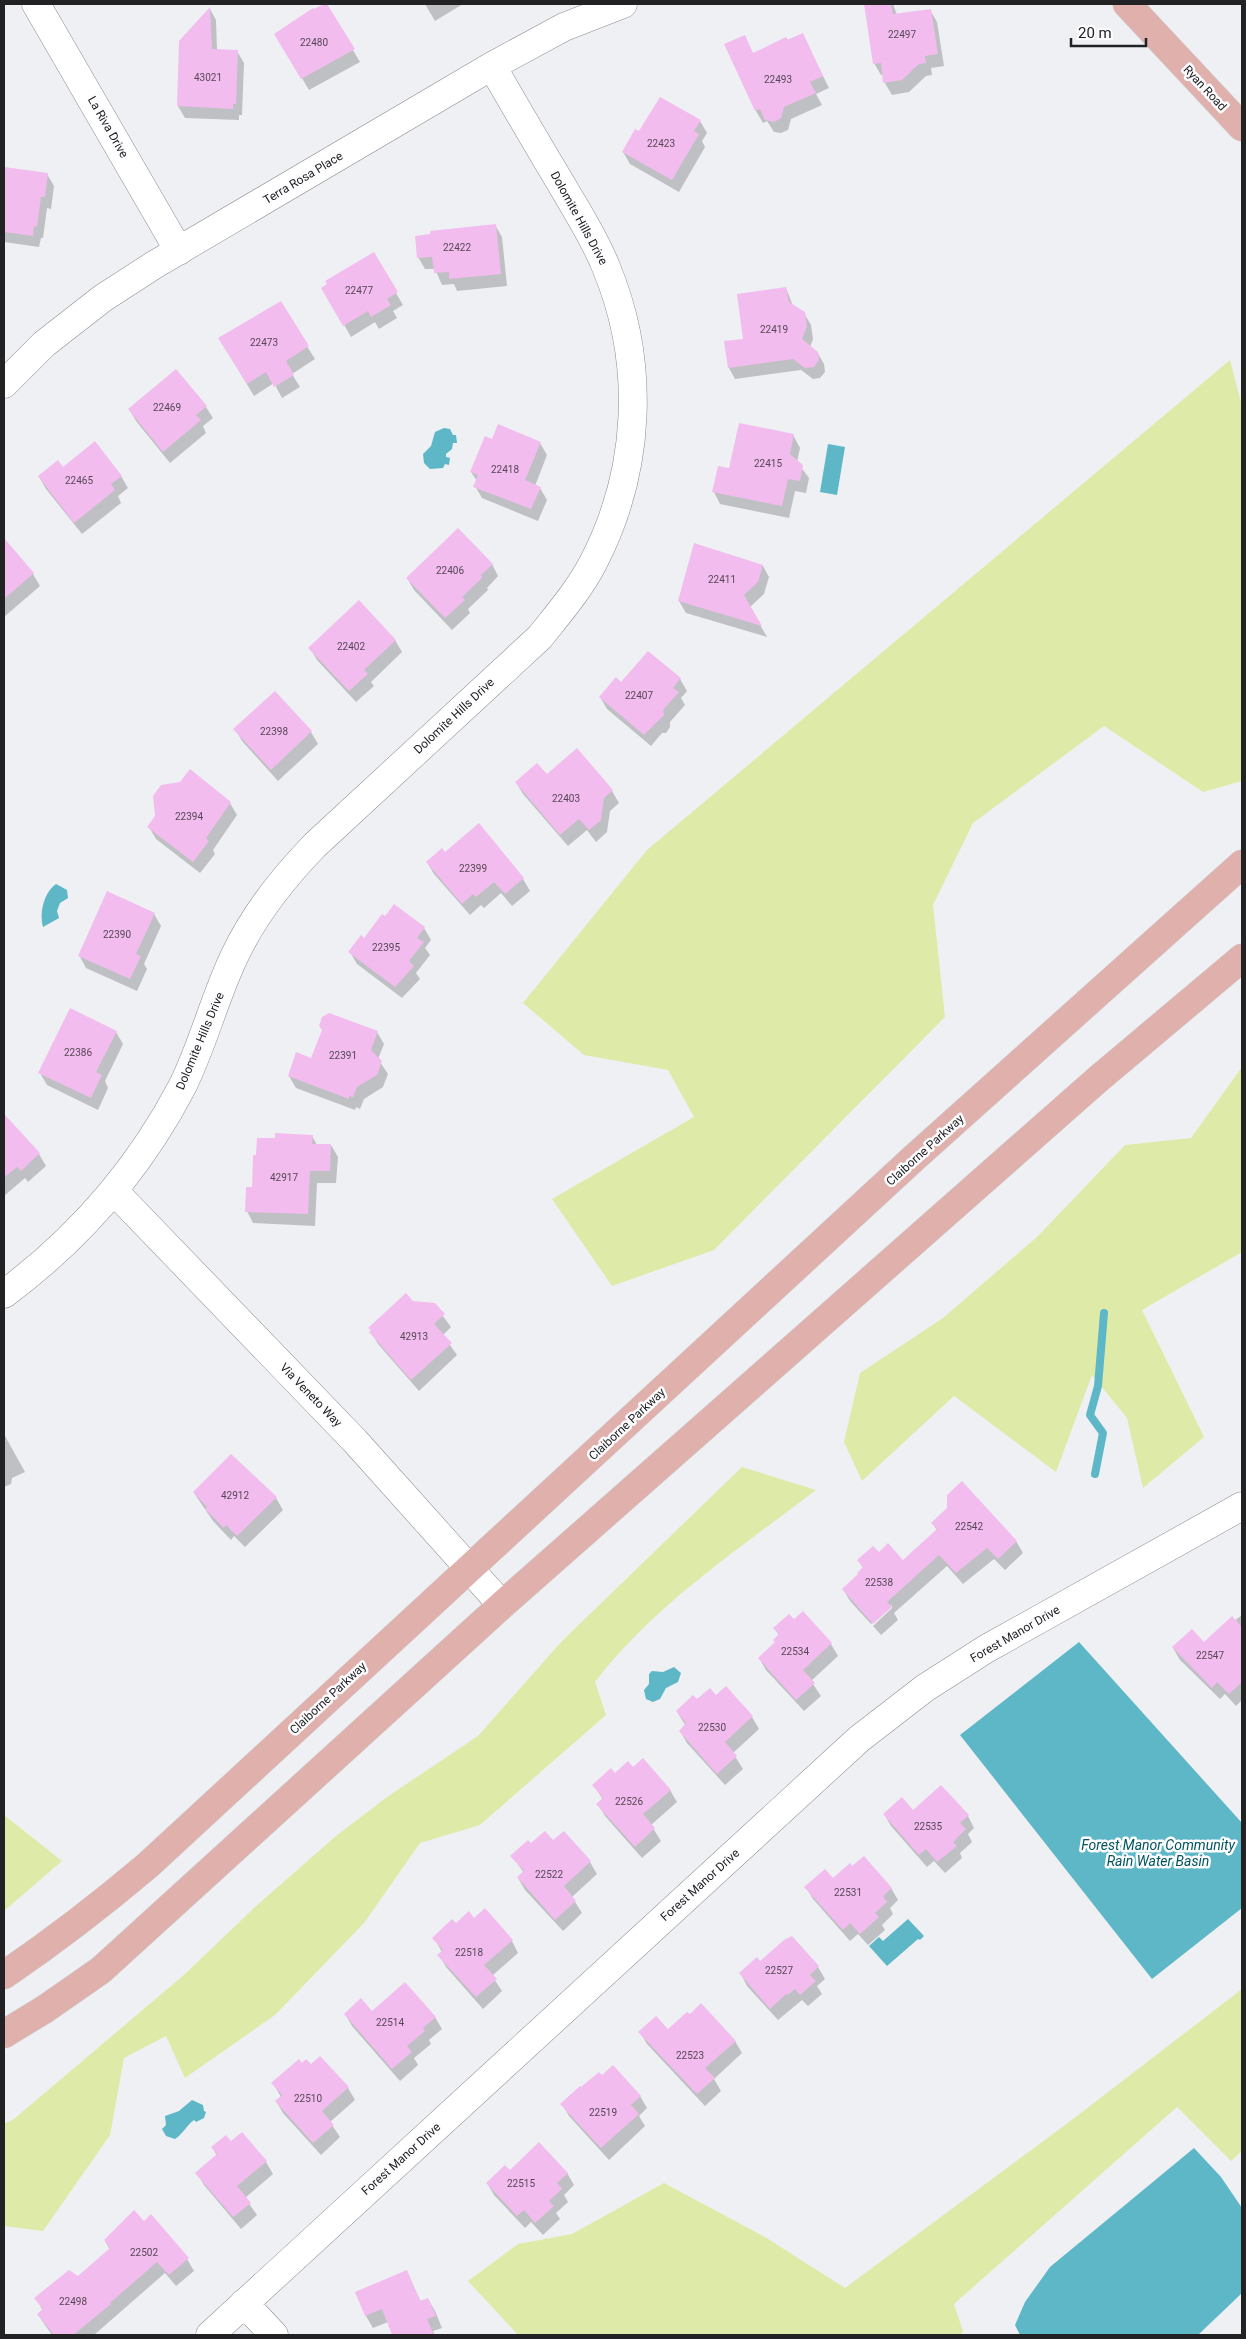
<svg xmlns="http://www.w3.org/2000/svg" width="1246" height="2339" font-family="Roboto,sans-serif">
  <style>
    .green { fill: #deeaa8 }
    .water { fill: #5eb7c7 }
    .shadow { fill: #0003 }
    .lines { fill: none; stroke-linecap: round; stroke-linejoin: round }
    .stream { stroke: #5eb7c7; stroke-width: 8 }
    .building { fill: #f2bcee }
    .minor-casing { stroke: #8d8d91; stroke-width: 29 }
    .major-casing { stroke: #cececf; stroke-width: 29 }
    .minor { stroke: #fff; stroke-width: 28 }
    .major { stroke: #e0b0ad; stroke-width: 28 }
    .labels { text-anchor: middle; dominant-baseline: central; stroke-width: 5; stroke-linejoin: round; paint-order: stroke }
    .number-label { font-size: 10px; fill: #564856 }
    .street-label { font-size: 12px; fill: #222224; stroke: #fdfdff }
    .water-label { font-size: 14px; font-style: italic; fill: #00545f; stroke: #fdfdff }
  </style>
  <rect width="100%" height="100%" fill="#eff0f4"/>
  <path class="green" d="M1230,360L1242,406V781L1203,792L1104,726L973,823L933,905L945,1017L714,1250L612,1286L552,1199L694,1117L668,1070L584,1055L523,1003L647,850Z
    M1242,1067V1252L1142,1310L1204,1437L1143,1488L1127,1418L1092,1375L1056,1472L954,1396L862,1481L844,1442L860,1373L943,1318L1037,1237L1125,1145L1191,1138Z
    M742,1467L816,1490C739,1549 655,1604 595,1682L606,1715L480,1825L420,1843L364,1923L275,2015L185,2078L166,2036L124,2058L110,2135L43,2231L4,2226V2124L14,2119L185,1974L255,1907L336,1836L387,1797L478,1736L562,1641Z
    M4,1815L62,1861L4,1911Z
    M1242,1989V2151L1231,2161L1177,2107L954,2304L963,2331L960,2335H518L468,2281L518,2244L572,2234L664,2183L765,2237L845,2288L1073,2119Z"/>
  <path class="water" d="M444,428L450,429L453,435H456L457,443H453L452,449L446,454V457L450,458L449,465L445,464L443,468L430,469L424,463L423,454L431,446L435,432Z
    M828,444L845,447L837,495L820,492Z
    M56,884L67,890L68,898L60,903L57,911L59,918L43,927C39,913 44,892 56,884Z
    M1079,1642L1242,1823V1908L1152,1979L960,1735Z
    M674,1667L681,1673L678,1682L666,1688L660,1699L653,1702L646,1699L644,1690L649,1684V1674L652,1671L663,1672Z
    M908,1919L924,1936L920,1940L918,1939L887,1966L869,1946L879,1937L883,1941Z
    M192,2100L203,2105L204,2111L206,2112L204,2118L196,2122L194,2120C186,2126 183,2134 175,2139L166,2136L162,2129L166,2125L165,2116L179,2111Z
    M1194,2148L1221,2177L1242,2208V2293L1198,2335H1020L1015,2325L1025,2302L1050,2267Z"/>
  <path class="shadow" d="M326,4L360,62L309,90L276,34Z
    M425,4H463L435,21Z
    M866,4H893L897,15L930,10L937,22L944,66L931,68L932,75L926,76L909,92L892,95L885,83L884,75H881L874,63Z
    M210,9L216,20L217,50L237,51L244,63L242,115H239V120L185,118L178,106L181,42Z
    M802,34L829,88L816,94L822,105L791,119L788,130L781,133L774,132L767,121L763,123L756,111L726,45L744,37L753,54Z
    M700,121L707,133L702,141L705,147L679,192L630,164L623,152Z
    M4,168L47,174L54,186L51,209L47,208L43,238H41L39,247L4,242Z
    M495,225L502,237L507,286L457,291L454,284L442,285L435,269H425L418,257L431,235Z
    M373,254L403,305L393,311L397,318L379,329L375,322L351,337L323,288Z
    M786,288L793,306L804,313L811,325L813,339L810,347L817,352L824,364L825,372L820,378L813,379L801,370L735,379L729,368L745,340Z
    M280,303L315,359L292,374L300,387L282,398L274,383L254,396L227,351Z
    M206,407L213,418L203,426L206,433L170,463L136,421L129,409Z
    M793,435L800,448L797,462L809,478L806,493L795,491L789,518L720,504L714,492L730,470Z
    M492,440L540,443L547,455L535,486L540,488L547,500L538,521L482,498L475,486L477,481L471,472Z
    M62,469L121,476L128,488L118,496L121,503L82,534L46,489L39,477Z
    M4,539L33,574L40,586L4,617Z
    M492,564L498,576L487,588L488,590L468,609L470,613L452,630L414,590L407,578Z
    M763,566L769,577L764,594L750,607L767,637L686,613L679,601Z
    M395,640L402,652L371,682L374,686L356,702L317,660L310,648Z
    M648,652L680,679L687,691L681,698L685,705L670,722V727L666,733H662L651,746L607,709L600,697L621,684Z
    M275,693L311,732L318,744L278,781L242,741L235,729Z
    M577,750L612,791L619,803L610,811L607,832L596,842L587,830L568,846L523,794L516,782L546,776Z
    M230,803L237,815L213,850L215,854L200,873L156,839L149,827L157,816Z
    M445,853L523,879L530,891L512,906L501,893L484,908L481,905L470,915L434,874L427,862Z
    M154,914L161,926L144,964L147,969L137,991L86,968L79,955Z
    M424,928L431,940L425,948L430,955L416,973L420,979L402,998L357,964L350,952L364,939Z
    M323,1031L377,1032L384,1044L378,1059L388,1074L383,1087L364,1099L360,1109L356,1107L355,1110L296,1088L289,1076L312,1060Z
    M116,1032L123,1044L105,1081L108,1088L98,1110L47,1085L40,1073Z
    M4,1116L39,1154L46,1166L28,1182L25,1178L4,1196Z
    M312,1136L317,1145H331L338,1157L336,1183H317L315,1226L253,1223L247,1211L253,1188Z
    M434,1304L451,1327L443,1335L457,1355L419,1391L378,1344L371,1332Z
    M4,1434L25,1472L12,1478L11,1484L4,1487Z
    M194,1493L276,1498L283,1510L245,1547L234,1536L231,1540L213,1521Z
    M933,1523L1016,1541L1023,1553L1005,1570L994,1559L963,1584L947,1566L894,1613L898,1620L881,1635L873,1626L892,1608V1605L871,1624L850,1601L843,1589L859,1575L863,1568L859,1561L879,1554L903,1562L937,1531Z
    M1242,1615V1700L1236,1706L1225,1694L1220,1699L1180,1660L1173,1648L1204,1644Z
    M794,1621L831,1644L838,1656L811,1681L821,1696L804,1711L766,1670L759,1658L776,1643L779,1636L775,1628Z
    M726,1688L752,1717L759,1729L733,1753L743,1769L725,1785L687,1743L680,1731L686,1726L677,1712L697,1701L716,1697Z
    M633,1769L670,1790L677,1802L651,1825L661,1841L642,1858L605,1816L598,1804L603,1800L594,1785Z
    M913,1812L968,1816L974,1828L968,1834L972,1842L960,1853L962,1858L945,1873L934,1861L927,1867L891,1826L884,1814Z
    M564,1833L590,1862L597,1874L572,1897L582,1913L563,1931L525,1890L518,1878L524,1873L512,1856L531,1845L553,1842Z
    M833,1880L891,1888L898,1900L890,1908L893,1914L882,1925L885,1930L868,1945L858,1934L850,1941L813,1899L806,1887Z
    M474,1920L512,1941L518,1953L492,1976L502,1991L483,2009L446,1967L439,1955L442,1952L434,1938Z
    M792,1937L818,1967L825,1979L817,1986L822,1994L808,2006L802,2000L778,2020L747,1986L741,1974L760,1962Z
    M372,2012L435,2017L442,2029L429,2040L431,2044L414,2058L418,2065L400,2081L352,2026L345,2014Z
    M668,2031L735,2041L742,2053L714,2079L721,2091L705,2106L647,2044L640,2032Z
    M311,2066L348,2088L355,2100L330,2122L340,2137L321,2155L283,2113L276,2101L281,2097L273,2083Z
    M602,2076L640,2096L647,2108L639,2116L645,2126L609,2160L569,2116L562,2104Z
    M242,2134L266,2162L273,2174L245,2198L257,2215L241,2229L204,2185L197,2173L217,2156L212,2147L231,2143Z
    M510,2171L567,2173L574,2185L564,2195L568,2202L556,2213L560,2219L543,2235L531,2222L525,2228L494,2195L487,2183Z
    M144,2223L187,2259L194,2271L176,2286L165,2273L94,2335H52L38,2315L43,2311L36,2298L78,2278L110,2250L105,2241Z
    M407,2272L421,2302L428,2299L435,2311L442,2328L433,2331L435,2335H394L388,2322L373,2328L366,2316L356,2292Z"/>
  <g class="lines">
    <path class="stream" d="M1095,1474L1103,1433L1090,1415L1098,1386L1104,1313"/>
  </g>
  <path class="building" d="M324,4H327L355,49L301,79L274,34L313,8L314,9Z
    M864,4H891L893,14L931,9L938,54L925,56L926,63L919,64L902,80L883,83L881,63L873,64Z
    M210,7L212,49L238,50L236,104H233V109L177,106L179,41Z
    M803,33L823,76L810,82L816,93L784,107L781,118L774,122L765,120L760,109L755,111L724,44L745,35L753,53L786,37L788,40Z
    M660,97L701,120L694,131L699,134L672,180L622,152L635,129L639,131Z
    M4,167L48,173L45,197H41L37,227L34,226L33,236L4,232Z
    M496,224L501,274L449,279V272L434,273L432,257L417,258L415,236L430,234V231Z
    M374,252L398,292L387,299L391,305L371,317L368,311L343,326L321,288L327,284L325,281Z
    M786,287L789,302L805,312L807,326L802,339L818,352L819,360L814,367L805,368L793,359L728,368L724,341L743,339L737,294Z
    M281,301L309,346L286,361L294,375L274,387L266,372L247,384L218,338Z
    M176,369L207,406L196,415L201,420L163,452L128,409Z
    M739,423L794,434L790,454L803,465L800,481L788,479L782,506L712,492L718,466L729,468Z
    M498,424L541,442L525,480L541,487L531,509L473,487L478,475L470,472L485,436L492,439Z
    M95,441L122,476L111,484L115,490L74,523L38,476L58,460L63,467Z
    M458,528L493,564L481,575L482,578L462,597L465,600L445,618L406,578Z
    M4,538L34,573L4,599Z
    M694,543L763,565L758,582L744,595L762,626L678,601Z
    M359,600L396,640L364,670L368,674L349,691L308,648Z
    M648,651L681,678L673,688L679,692L663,710L664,715L644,735L599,697L616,677L621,682Z
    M275,691L312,731L271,770L233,729Z
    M577,748L613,790L604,798L601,820L589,830L579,819L560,835L515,782L537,763L547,774Z
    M190,769L231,802L206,838L209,841L193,862L147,827L155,816L153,796L161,785L180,782Z
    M479,823L524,878L505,894L494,882L476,897L473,894L462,904L426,862L442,848L445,852Z
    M107,891L155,913L136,954L141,956L130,979L78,956Z
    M394,904L425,927L417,938L424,942L409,961L414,966L395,987L348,952L361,935L364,938L382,914L385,916Z
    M70,1008L117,1031L96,1072L102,1075L91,1098L38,1073Z
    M329,1013L378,1031L371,1050L382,1061L377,1075L357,1087L353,1097L349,1096V1099L288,1076L296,1052L311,1058L322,1030L319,1026L322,1017Z
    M4,1114L40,1153L21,1171L17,1167L4,1178Z
    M275,1133L313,1135L312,1144H331L330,1171H310L308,1214L245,1212L246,1187H252L253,1155H256L257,1138H275Z
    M406,1293L413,1301L435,1303L445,1314L434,1324L452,1343L411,1380L369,1332L371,1330L368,1328Z
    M231,1454L277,1497L237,1536L226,1525L224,1528L205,1509L207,1507L193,1492Z
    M962,1481L1017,1541L998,1559L987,1548L956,1573L939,1555L887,1602L892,1607L873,1624L842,1589L858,1574L857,1573L863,1567L857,1560L873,1546L879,1552L888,1543L903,1560L937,1529L931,1523L947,1508V1495Z
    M803,1611L832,1643L803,1670L815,1683L796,1700L758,1658L775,1642L773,1640L779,1634L773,1628L789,1614L794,1619Z
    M1232,1616L1242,1627V1682L1229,1694L1217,1682L1212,1688L1172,1647L1192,1629L1204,1642Z
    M726,1686L753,1716L725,1742L737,1756L717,1774L679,1731L686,1723L676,1711L693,1695L697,1699L710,1688L716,1695Z
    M643,1758L671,1790L643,1814L655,1828L635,1847L596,1804L603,1798L592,1785L611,1768L615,1773L628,1761L633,1767Z
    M941,1785L969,1815L960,1823L966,1829L953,1842L957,1846L937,1862L926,1849L919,1855L883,1814L902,1797L913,1810Z
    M545,1831L553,1840L564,1831L591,1861L564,1886L576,1901L555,1920L517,1877L524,1871L510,1856L528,1840L531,1843Z
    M864,1856L892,1888L883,1896L887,1902L875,1913L879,1917L860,1934L850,1923L843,1930L804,1887L825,1869L833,1878L850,1863L852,1866Z
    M485,1908L513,1940L484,1965L497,1979L476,1997L437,1955L443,1950L432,1938L452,1919L456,1923L469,1911L474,1918Z
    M792,1936L819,1966L810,1975L816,1981L800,1995L795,1989L788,1995L786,1994L770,2009L739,1973L757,1957L760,1961L784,1940Z
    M405,1982L436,2017L423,2028L425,2031L407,2046L412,2052L392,2069L344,2014L361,1998L372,2011Z
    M701,2003L736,2041L705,2068L715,2078L697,2094L638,2032L656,2016L668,2029L687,2012L690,2014Z
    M320,2056L349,2087L322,2111L334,2125L313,2143L275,2101L282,2095L271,2083L299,2059L302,2063L306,2059L311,2064Z
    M613,2065L641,2096L631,2105L639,2114L601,2148L560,2104L580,2086L581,2087L599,2072L602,2075Z
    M242,2132L267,2161L237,2186L251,2203L233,2217L195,2173L217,2154L211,2147L226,2135L231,2141Z
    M539,2142L568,2173L557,2183L562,2189L549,2201L554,2206L535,2223L524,2210L517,2216L486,2183L505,2165L510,2170Z
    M134,2210L144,2221L151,2214L189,2258L169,2275L157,2262L110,2303L111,2304L73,2335H54L37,2314L43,2309L34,2298L69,2270L78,2276L110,2248L104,2240Z
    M407,2270L420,2301L428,2298L436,2316L427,2319L434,2335H392L382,2309L365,2316L355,2292Z"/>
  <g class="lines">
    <defs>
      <path id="minor" d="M36,4L179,251
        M4,384L44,344L103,298L154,265L492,66L564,27L623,4
        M114,1191L355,1441L502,1605
        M4,1294C78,1239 139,1169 182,1087C203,1045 214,999 234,957C254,914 282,879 315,845L540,637C559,613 579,590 593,563C641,471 646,363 606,267C595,239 578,213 563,187C539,147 515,106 492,66
        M244,2303L274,2335
        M210,2335L859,1739L925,1688L986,1649L1242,1506"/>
      <path id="major" d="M1127,4L1242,127
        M4,1975C54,1941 102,1904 148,1865L915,1157L1242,864
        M4,2034L45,2009L101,1970L502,1605L1097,1080L1242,958"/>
    </defs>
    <use href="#minor" class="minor-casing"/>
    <use href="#major" class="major-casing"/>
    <use href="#minor" class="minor"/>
    <use href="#major" class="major"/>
  </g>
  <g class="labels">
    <g class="number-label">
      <text x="902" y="34">22497</text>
      <text x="314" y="42">22480</text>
      <text x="208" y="77">43021</text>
      <text x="778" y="79">22493</text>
      <text x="661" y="143">22423</text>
      <text x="457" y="247">22422</text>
      <text x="359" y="290">22477</text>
      <text x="774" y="329">22419</text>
      <text x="264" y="342">22473</text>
      <text x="167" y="407">22469</text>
      <text x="768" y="463">22415</text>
      <text x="505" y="469">22418</text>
      <text x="79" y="480">22465</text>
      <text x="450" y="570">22406</text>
      <text x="722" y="579">22411</text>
      <text x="351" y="646">22402</text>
      <text x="639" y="695">22407</text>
      <text x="274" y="731">22398</text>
      <text x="566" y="798">22403</text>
      <text x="189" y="816">22394</text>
      <text x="473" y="868">22399</text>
      <text x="117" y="934">22390</text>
      <text x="386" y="947">22395</text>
      <text x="78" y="1052">22386</text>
      <text x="343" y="1055">22391</text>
      <text x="284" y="1177">42917</text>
      <text x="414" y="1336">42913</text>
      <text x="235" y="1495">42912</text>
      <text x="969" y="1526">22542</text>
      <text x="879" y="1582">22538</text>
      <text x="795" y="1651">22534</text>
      <text x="1210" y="1655">22547</text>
      <text x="712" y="1727">22530</text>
      <text x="629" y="1801">22526</text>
      <text x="928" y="1826">22535</text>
      <text x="549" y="1874">22522</text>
      <text x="848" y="1892">22531</text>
      <text x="469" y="1952">22518</text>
      <text x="779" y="1970">22527</text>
      <text x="390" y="2022">22514</text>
      <text x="690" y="2055">22523</text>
      <text x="308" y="2098">22510</text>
      <text x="603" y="2112">22519</text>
      <text x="521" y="2183">22515</text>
      <text x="144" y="2252">22502</text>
      <text x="73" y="2301">22498</text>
    </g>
    <g class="street-label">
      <text transform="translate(1205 88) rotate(47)">Ryan Road</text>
      <text transform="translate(108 127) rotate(60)">La Riva Drive</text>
      <text transform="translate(303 178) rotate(-31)">Terra Rosa Place</text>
      <text transform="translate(579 218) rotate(61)">Dolomite Hills Drive</text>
      <text transform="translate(454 716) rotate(-43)">Dolomite Hills Drive</text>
      <text transform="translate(200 1041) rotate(-67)">Dolomite Hills Drive</text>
      <text transform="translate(925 1150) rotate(-42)">Claiborne Parkway</text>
      <text transform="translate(311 1395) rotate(46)">Via Veneto Way</text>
      <text transform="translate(627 1424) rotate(-43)">Claiborne Parkway</text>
      <text transform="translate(1015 1634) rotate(-30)">Forest Manor Drive</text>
      <text transform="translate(328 1698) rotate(-43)">Claiborne Parkway</text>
      <text transform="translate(700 1885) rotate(-42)">Forest Manor Drive</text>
      <text transform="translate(401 2159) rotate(-42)">Forest Manor Drive</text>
    </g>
    <g class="water-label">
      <text x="1158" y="1845">Forest Manor Community<tspan x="1158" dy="16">Rain Water Basin</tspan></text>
    </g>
  </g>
  <rect width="1246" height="2339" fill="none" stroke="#222224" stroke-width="10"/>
  <path d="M1071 38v8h75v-8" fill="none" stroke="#222224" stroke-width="2.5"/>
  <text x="1078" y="38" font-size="15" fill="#222224" stroke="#fdfdff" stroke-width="4" paint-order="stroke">20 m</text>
</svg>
